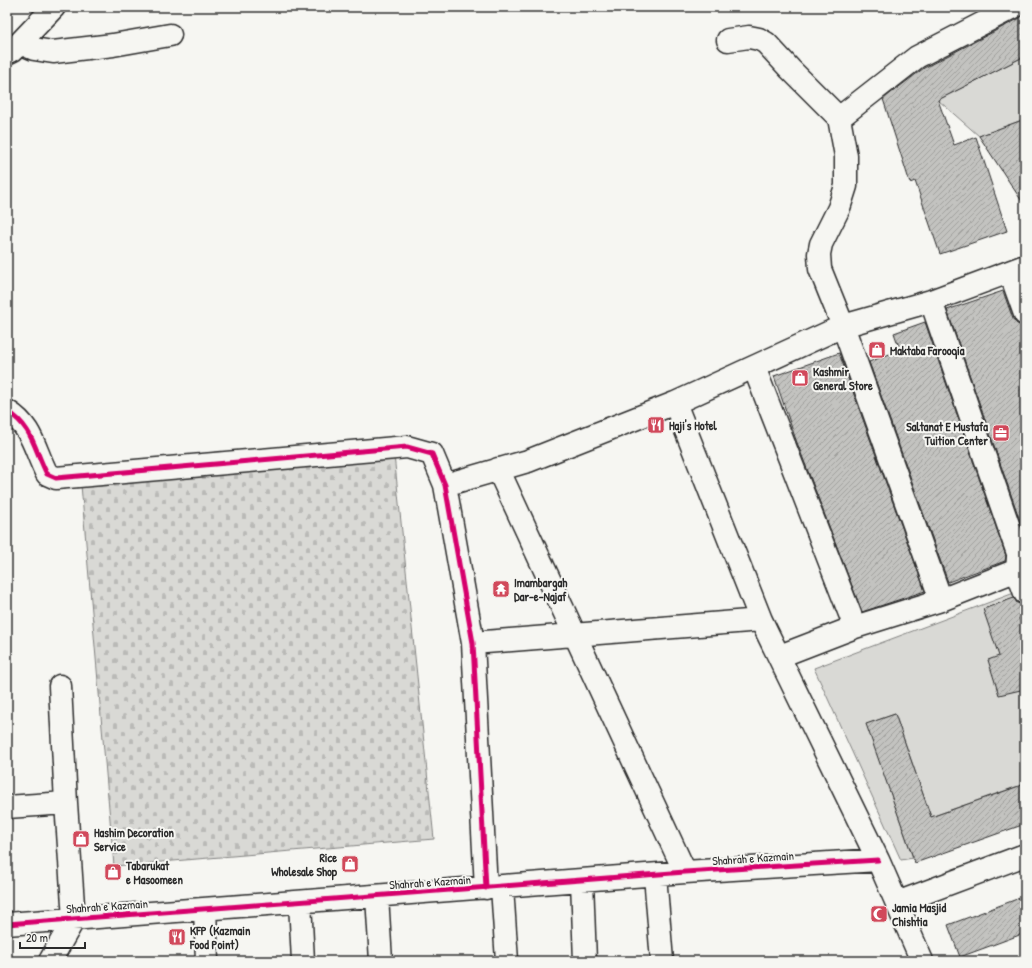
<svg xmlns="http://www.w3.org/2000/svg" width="1032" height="968" font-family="'Patrick Hand',sans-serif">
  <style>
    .green { fill: #d9d9d5; stroke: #828280 }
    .cemetery { fill: url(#cemetery-stones); stroke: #828280 }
    .building { fill: url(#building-hatch); stroke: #2b2b2b }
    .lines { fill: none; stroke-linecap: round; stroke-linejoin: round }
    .minor-casing { stroke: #2b2b2b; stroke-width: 25 }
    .minor { stroke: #f6f6f2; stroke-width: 22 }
    .cycleway-casing { stroke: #f6f6f2; stroke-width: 8 }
    .cycleway { stroke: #d6006c; stroke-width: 5 }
    .labels { text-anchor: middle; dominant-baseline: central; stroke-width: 4; stroke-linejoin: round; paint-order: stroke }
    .poi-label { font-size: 12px; font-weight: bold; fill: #2b2b2b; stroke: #f6f6f2; text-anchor: start }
    .street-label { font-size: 12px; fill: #2b2b2b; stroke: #f6f6f2 }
  </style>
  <defs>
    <pattern id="cemetery-stones" width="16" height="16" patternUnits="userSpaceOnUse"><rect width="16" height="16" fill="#d9d9d5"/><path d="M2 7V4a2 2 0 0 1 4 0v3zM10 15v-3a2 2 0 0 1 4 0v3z" fill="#babab7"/></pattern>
    <pattern id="building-hatch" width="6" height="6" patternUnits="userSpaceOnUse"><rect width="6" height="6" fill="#c3c3c0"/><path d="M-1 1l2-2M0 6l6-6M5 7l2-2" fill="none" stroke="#9f9f9c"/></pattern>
  </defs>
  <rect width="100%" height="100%" fill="#f6f6f2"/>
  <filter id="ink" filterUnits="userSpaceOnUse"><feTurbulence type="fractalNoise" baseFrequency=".025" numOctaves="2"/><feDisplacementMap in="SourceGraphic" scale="8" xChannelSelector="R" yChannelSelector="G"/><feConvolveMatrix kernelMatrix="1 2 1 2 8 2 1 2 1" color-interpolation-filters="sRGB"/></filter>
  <g filter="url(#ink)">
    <path class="green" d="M1025,56V119L979,136L938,100Z
      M1014,593L1025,622V792L1021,785L931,817L895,714L867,724L913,858L901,860L814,668Z"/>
    <path class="cemetery" d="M394,455L434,839L114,866L81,485Z"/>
    <path class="building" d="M1025,13V56L938,100L954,145L976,137L1007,231L940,254L915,181L910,183L883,99L924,68L1020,18Z
      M1025,119V206L979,136Z
      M1003,291L1013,319L1017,324L1025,326V535L947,310Z
      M925,322L1006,556L1005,561L948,582L869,362L900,350L894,333Z
      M839,353L925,591L862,612L796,440L774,376Z
      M1014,598L1017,603L1025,605V617L1019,618L1025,635V689L999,695L988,660L999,656L983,609Z
      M895,714L931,817L1022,785L1025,794V824L915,863L866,724Z
      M1025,896V933L960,957L948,925Z"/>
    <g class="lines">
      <defs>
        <path id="minor" d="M728,40L749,37L759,39L766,43L790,69L839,118L846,156V186L839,208L821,244L819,254L820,269L843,326L941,600
          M20,43L34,49L53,52L113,45L170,35
          M7,53L13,50L54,7
          M839,118L917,57L1014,7
          M1010,272L1025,314
          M931,301L1023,568
          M754,367L855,627
          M675,403L761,620L878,860L922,961
          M7,411C33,427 34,449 47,474L56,478L407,447L432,454L445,485L473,643L486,888
          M498,469L685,872
          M445,485L528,461L675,403L843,326L931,301L1025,266
          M1018,557L1017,571L1025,593
          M473,643L761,620
          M780,656L855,627L941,600L1025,567
          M7,807L66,803
          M655,875L662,961
          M582,881L585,961
          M502,887L507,961
          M377,896L381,961
          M300,902L303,961
          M897,903L1025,855
          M205,909L207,961
          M7,924L685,872L878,860
          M50,961L74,919L66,803L60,686"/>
      </defs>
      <use href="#minor" class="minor-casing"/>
      <use href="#minor" class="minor"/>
      <defs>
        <path id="cycleway" d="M7,411C33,427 34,449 47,474L56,478L407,447L432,454L445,485L473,643L486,888
          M7,924L685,872L878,860"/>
      </defs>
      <use href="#cycleway" class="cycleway-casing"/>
      <use href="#cycleway" class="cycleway"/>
    </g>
  </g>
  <defs>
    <symbol id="shop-square" viewBox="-11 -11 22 22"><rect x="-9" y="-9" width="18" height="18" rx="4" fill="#d1495b" stroke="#f6f6f2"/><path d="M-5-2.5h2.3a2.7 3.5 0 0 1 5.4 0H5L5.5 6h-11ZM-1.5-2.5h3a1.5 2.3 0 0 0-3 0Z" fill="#fff"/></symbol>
    <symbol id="restaurant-square" viewBox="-11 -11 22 22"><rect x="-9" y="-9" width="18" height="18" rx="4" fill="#d1495b" stroke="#f6f6f2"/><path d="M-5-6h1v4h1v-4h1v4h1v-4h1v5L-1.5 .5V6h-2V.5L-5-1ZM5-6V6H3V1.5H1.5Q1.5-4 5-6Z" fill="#fff"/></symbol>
    <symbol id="office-square" viewBox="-11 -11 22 22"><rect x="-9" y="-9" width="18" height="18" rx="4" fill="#d1495b" stroke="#f6f6f2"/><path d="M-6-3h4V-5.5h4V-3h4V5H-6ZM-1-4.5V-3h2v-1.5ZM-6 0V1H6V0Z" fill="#fff"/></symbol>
    <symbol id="temple-square" viewBox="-11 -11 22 22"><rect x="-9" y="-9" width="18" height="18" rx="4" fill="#d1495b" stroke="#f6f6f2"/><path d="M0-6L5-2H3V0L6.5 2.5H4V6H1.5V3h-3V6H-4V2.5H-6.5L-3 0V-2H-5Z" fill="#fff"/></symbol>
    <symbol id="mosque-square" viewBox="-11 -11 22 22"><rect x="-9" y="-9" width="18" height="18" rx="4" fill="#d1495b" stroke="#f6f6f2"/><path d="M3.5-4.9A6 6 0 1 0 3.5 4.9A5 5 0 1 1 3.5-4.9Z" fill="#fff"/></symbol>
  </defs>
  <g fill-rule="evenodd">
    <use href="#shop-square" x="867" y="340" width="20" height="20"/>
    <use href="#shop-square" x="790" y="368" width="20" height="20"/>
    <use href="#restaurant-square" x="646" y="415" width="20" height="20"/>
    <use href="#office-square" x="991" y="423" width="20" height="20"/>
    <use href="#temple-square" x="491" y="579" width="20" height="20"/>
    <use href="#shop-square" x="71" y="829" width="20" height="20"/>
    <use href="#shop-square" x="340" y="854" width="20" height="20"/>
    <use href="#shop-square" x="103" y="862" width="20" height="20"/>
    <use href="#mosque-square" x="869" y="904" width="20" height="20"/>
    <use href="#restaurant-square" x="167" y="927" width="20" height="20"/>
  </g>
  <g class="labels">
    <g class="poi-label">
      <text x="890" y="350">Maktaba Farooqia</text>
      <text x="813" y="371">Kashmir<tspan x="813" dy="14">General Store</tspan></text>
      <text x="669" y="425">Haji's Hotel</text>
      <text x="988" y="426" text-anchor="end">Saltanat E Mustafa<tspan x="988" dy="14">Tuition Center</tspan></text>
      <text x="514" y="582">Imambargah<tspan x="514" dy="14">Dar-e-Najaf</tspan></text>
      <text x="94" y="832">Hashim Decoration<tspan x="94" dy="14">Service</tspan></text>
      <text x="337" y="857" text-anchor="end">Rice<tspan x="337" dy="14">Wholesale Shop</tspan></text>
      <text x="126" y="865">Tabarukat<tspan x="126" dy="14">e Masoomeen</tspan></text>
      <text x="892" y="907">Jamia Masjid<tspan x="892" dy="14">Chishtia</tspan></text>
      <text x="190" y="930">KFP (Kazmain<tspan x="190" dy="14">Food Point)</tspan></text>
    </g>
    <g class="street-label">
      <text transform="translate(753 858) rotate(-4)">Shahrah e Kazmain</text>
      <text transform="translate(430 882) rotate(-4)">Shahrah e Kazmain</text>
      <text transform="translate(107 906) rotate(-4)">Shahrah e Kazmain</text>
    </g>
  </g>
  <rect width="1032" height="968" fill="none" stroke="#f6f6f2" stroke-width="24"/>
  <rect x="12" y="12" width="1008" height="944" fill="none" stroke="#2b2b2b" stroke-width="1.5" filter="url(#ink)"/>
  <path d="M20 942v6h65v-6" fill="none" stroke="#2b2b2b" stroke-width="2"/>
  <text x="26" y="942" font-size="12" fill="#2b2b2b" stroke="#f6f6f2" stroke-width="3" paint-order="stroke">20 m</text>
</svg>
